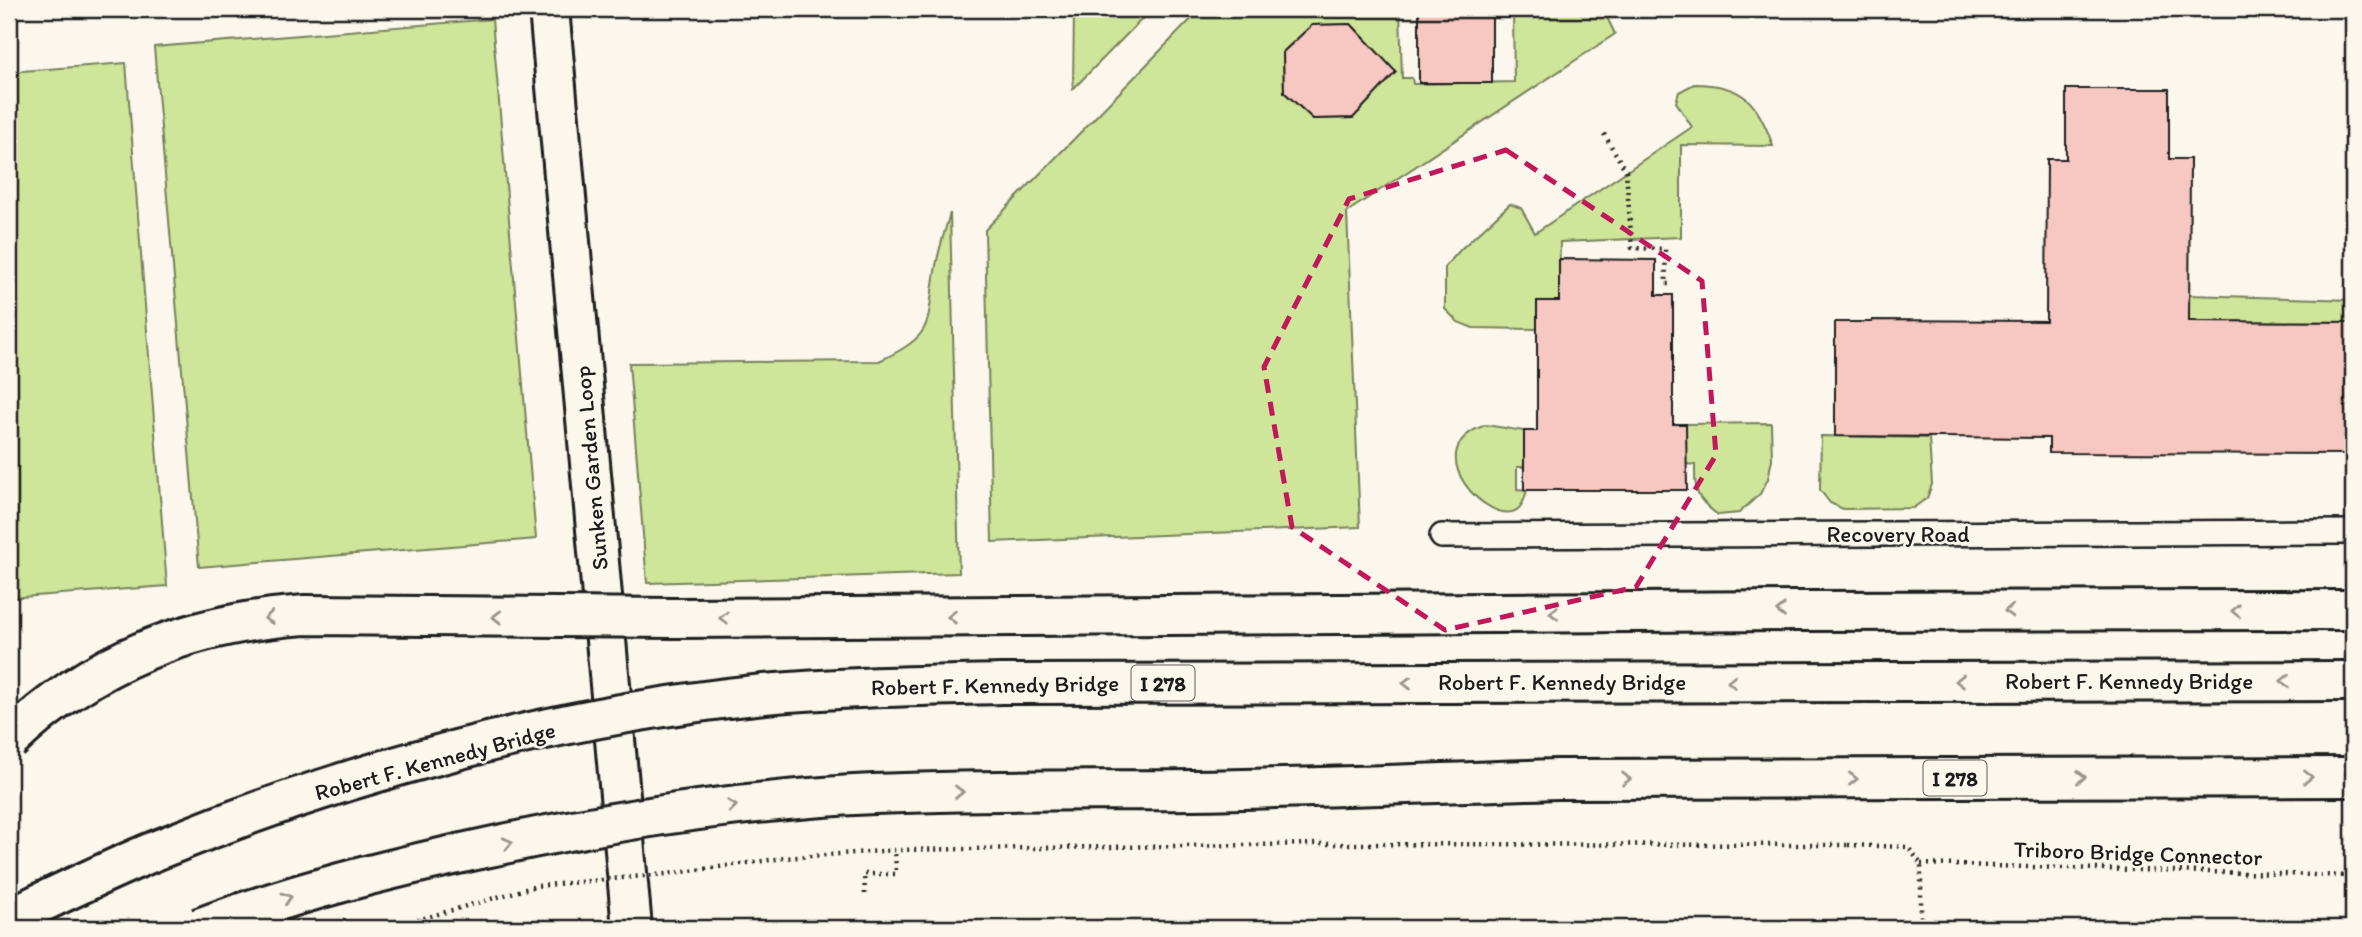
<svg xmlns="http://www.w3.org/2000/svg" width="2362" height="937" font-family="Itim,sans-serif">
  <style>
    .green { fill: #cfe59a; stroke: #76805b; stroke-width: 2; fill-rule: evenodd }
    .building { fill: #f7c7c1; stroke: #1c1c1c; stroke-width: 2 }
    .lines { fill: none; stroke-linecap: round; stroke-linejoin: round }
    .service-casing { stroke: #1c1c1c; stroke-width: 28 }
    .minor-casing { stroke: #1c1c1c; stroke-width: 44 }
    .motorway-casing { stroke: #1c1c1c; stroke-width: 44 }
    .path { stroke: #1c1c1c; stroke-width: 4.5; stroke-dasharray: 2 5; stroke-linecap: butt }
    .service { stroke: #fbf7ec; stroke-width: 23 }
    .minor { stroke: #fbf7ec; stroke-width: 38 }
    .motorway { stroke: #fbf7ec; stroke-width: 38 }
    .motorway-bridge-casing { stroke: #1c1c1c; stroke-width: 44; stroke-linecap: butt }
    .path-bridge { stroke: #1c1c1c; stroke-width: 4.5; stroke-dasharray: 2 5; stroke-linecap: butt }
    .motorway-bridge { stroke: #fbf7ec; stroke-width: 38 }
    .oneway { stroke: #97948e }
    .marked { fill: none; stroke: #c2185b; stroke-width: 5; stroke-dasharray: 14 9; stroke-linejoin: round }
    .labels { text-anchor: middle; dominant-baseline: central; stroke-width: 5; stroke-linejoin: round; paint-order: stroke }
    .shield { fill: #fbf7ec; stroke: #5f5e5a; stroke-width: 2 }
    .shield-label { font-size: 21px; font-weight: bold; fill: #1c1c1c }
    .street-label { font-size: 23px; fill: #1c1c1c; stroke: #fbf7ec }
  </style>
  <rect width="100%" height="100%" fill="#fbf7ec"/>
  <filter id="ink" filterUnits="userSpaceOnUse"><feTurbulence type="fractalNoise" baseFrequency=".0143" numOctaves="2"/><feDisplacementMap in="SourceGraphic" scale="14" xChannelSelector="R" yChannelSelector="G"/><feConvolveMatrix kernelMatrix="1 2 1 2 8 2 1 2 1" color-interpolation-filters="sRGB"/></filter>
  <g filter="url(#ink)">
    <path class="green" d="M1074,9H1152L1073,89Z
      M1201,9H1400L1402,78H1412L1413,84L1514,82L1513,11L1603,9L1615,34L1347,212L1360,527L992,542L985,230ZM1351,24L1378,53L1379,90L1353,118L1313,119L1284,92L1283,52L1312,25Z
      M492,19L536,539L199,567L154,47Z
      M126,63L167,586L9,598V72Z
      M1694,84C1743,84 1758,102 1773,146L1681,145V237L1560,242L1559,301L1537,329L1473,328L1458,322L1445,309V267L1461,249L1510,204L1521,208L1535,233L1692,127L1676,102L1679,92Z
      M950,213L959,573L647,583L629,363L879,361C939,334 925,322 936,266C939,248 945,231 950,213Z
      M2189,295L2353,300V322L2189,321Z
      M1771,423L1772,459L1768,479L1760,494L1739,513L1718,515C1695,498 1695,492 1695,465L1686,464V424Z
      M1486,425L1524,431V467H1517V489L1527,490C1525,497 1524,504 1518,509C1492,530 1413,449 1486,425Z
      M1821,436L1929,438L1932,484L1927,498L1913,508L1843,509L1830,503L1820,490Z"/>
    <path class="building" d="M1419,9H1492V83H1419Z
      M1351,24L1396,72L1353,118L1313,119L1284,92L1283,52L1312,25Z
      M2066,89H2169V159H2190L2189,321L2353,322V454L2049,453V438L1835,436V322H1872V320L2046,321L2047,159H2066Z
      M1559,259L1656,260V295H1673V424H1686L1687,490H1524V431H1537V301H1559Z"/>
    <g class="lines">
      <defs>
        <path id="service" d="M1442,536L2353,532"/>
        <path id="minor" d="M549,9L632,928"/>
        <path id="motorway" d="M1020,616L1798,611L2353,610
          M1558,779L2353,777"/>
      </defs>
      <use href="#service" class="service-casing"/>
      <use href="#minor" class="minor-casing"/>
      <use href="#motorway" class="motorway-casing"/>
      <path class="path" d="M143,9L145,21
        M1604,134L1626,171L1632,248L1665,249L1666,284H1673
        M1848,845L1908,847L1921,864V928
        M1921,864L2353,876
        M865,894L864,874H896L895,850"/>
      <use href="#service" class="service"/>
      <use href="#minor" class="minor"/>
      <use href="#motorway" class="motorway"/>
      <defs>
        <path id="motorway-bridge" d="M9,741C92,660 190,623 305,615L673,618L1020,616
          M9,918C59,894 110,869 162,848C353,770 559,715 764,694C843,687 922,686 1001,684L2353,681
          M199,928C292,893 388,869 485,848C613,820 743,800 874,794C980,789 1086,791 1192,790C1314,788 1436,783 1558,779"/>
      </defs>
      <use href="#motorway-bridge" class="motorway-bridge-casing"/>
      <path class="path-bridge" d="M390,928L536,886L676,873L784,858L895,850L1320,844L1848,845"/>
      <use href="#motorway-bridge" class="motorway-bridge"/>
    </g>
    <defs><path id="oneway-chevron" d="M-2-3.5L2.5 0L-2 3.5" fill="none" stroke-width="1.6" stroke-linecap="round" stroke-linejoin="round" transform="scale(1.75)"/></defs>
    <g class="oneway">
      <use href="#oneway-chevron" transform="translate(1781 611) rotate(179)"/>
      <use href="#oneway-chevron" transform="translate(2009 611) rotate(180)"/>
      <use href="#oneway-chevron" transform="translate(2236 611) rotate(180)"/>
      <use href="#oneway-chevron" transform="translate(1554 613) rotate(179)"/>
      <use href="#oneway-chevron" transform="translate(497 617) rotate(-179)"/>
      <use href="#oneway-chevron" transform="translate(952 617) rotate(180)"/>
      <use href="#oneway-chevron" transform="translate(269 618) rotate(174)"/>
      <use href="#oneway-chevron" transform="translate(724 618) rotate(180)"/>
      <use href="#oneway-chevron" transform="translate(1960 681) rotate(180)"/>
      <use href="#oneway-chevron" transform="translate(2285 681) rotate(180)"/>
      <use href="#oneway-chevron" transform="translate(1732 682) rotate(180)"/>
      <use href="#oneway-chevron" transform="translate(1407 683) rotate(180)"/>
      <use href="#oneway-chevron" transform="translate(2081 777)"/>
      <use href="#oneway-chevron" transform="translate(2308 777)"/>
      <use href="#oneway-chevron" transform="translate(1626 779)"/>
      <use href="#oneway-chevron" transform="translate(1853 779)"/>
      <use href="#oneway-chevron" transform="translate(959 792) rotate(-1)"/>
      <use href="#oneway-chevron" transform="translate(732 806) rotate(-7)"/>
      <use href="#oneway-chevron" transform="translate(508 843) rotate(-12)"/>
      <use href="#oneway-chevron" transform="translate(287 898) rotate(-17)"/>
    </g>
  </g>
  <path class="marked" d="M1506,150L1702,281L1716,455L1636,587L1445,630L1292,527L1264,367L1349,199Z"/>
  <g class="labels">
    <g class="shield">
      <rect x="1131.5" y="665.5" width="63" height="35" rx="5"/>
      <rect x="1923.5" y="760.5" width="63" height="35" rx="5"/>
    </g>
    <g class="shield-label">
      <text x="1163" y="683">I 278</text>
      <text x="1955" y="778">I 278</text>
    </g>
    <g class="street-label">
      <text transform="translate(591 468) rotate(-95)">Sunken Garden Loop</text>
      <text x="1898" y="534">Recovery Road</text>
      <text x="2129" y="681">Robert F. Kennedy Bridge</text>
      <text x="1562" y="682">Robert F. Kennedy Bridge</text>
      <text transform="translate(995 685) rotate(-1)">Robert F. Kennedy Bridge</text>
      <text transform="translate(435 761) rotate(-15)">Robert F. Kennedy Bridge</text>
      <text transform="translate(2138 853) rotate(2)">Triboro Bridge Connector</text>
    </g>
  </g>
  <rect width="2362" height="937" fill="none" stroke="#fbf7ec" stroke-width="35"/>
  <rect x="18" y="18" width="2327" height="902" fill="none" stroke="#1c1c1c" stroke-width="2.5" filter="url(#ink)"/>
</svg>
